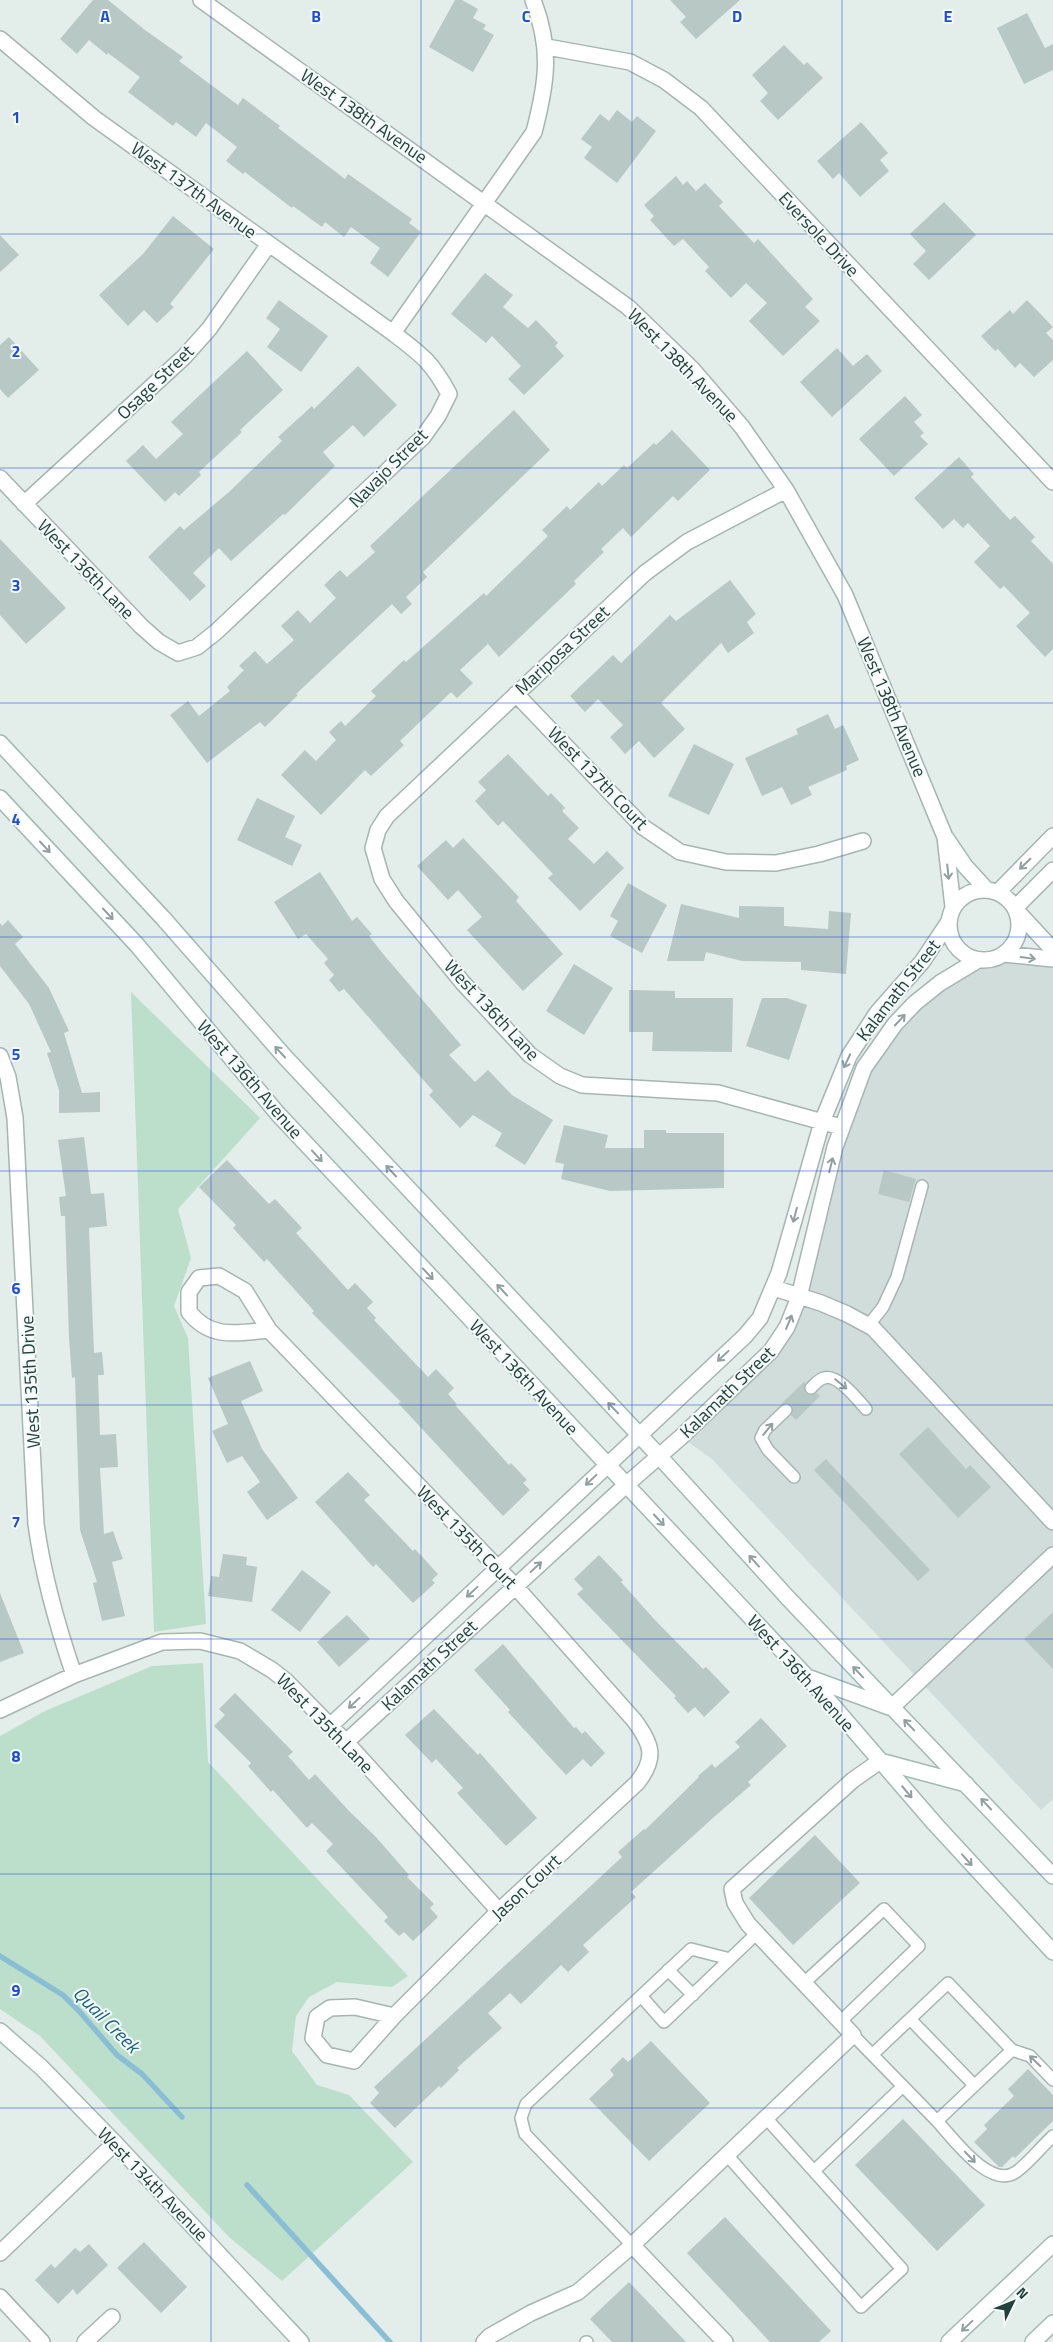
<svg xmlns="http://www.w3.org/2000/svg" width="1053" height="2342" font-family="'Titillium Web',sans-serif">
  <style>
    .built { fill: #d1ddda }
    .green { fill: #bbdfca }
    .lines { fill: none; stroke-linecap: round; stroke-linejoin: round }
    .stream { stroke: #89bed5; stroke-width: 5.5 }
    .building { fill: #b8c8c4 }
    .lane-casing { stroke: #a5b6b2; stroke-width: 14 }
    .street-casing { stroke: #a5b6b2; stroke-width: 18 }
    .secondary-casing { stroke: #a1bab4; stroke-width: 18 }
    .lane { stroke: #fff; stroke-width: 11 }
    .street { stroke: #fff; stroke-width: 15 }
    .secondary { stroke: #fff; stroke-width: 15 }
    .oneway { stroke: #90a09e }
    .grid { fill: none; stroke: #1d4ed8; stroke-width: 1; stroke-opacity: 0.55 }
    .labels { text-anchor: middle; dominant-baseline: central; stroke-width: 4; stroke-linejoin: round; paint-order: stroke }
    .street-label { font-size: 18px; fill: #22403c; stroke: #f4faf8 }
    .water-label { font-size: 19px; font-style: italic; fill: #195f7f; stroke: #f4faf8 }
    .grid-label { font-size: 16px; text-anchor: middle; font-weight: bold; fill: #1d4ed8; stroke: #f4faf8; stroke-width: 4; stroke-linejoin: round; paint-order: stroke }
  </style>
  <rect width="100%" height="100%" fill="#e3edea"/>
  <path class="built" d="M999,957L1053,959V1799L1041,1810L712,1459L681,1437L771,1351L799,1297L841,1127L895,1024L978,960H989Z"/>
  <path class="green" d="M131,992L260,1118L178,1209L191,1258L174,1306L188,1338L206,1624L154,1632Z
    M203,1663L208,1762L408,1976L392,1987L337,1982L309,1997L296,2016L292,2051L317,2085L349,2095L413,2162L282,2281L229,2237L40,2036L0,2009V1736L45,1711L152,1666Z"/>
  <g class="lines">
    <path class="stream" d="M0,1956L63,1995L79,2011L117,2055L142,2074L182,2117
      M247,2185L390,2342"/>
  </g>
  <path class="building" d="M93,0H108L145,30L183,57L179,61L238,105L243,98L280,126L278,128L345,179L348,174L412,219L409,223L421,232L388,277L370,263L380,248L351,227L344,237L325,222L322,227L293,206L292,208L245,172L243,174L226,161L237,147L206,123L196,137L176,122L173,126L128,92L140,77L108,53L107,55L89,40L77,54L60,39Z
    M455,0H462L478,9L473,18L486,25L483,29L494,35L473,72L429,47Z
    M670,0H740L696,39L680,22L686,17Z
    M1027,13L1045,48L1053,44V70L1024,84L997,28Z
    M784,45L804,65L807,62L823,78L778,120L760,101L768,93L752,75Z
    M617,110L632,122L637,116L656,131L617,183L584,158L592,147L581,139L600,114L609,121Z
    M861,122L888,153L880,160L889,171L860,197L839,173L833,179L817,161Z
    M676,176L683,185L687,181L696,191L705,183L723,202L719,206L754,243L758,239L813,299L805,307L820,321L783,356L749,321L767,303L746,283L731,298L705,271L709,267L683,239L674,246L650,220L654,216L644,205Z
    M944,202L976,235L929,280L913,264L926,251L910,234Z
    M173,216L214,249L170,304L174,307L157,323L144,310L128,326L99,295L143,254Z
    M0,235L19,255L0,272Z
    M485,273L513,295L503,307L528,328L536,320L558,343L555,346L564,356L524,395L508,379L521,366L492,336L486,343L451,314Z
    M279,300L328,336L301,372L267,347L280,329L266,318Z
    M1027,300L1053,327L1046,333L1053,340V360L1034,377L1020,363L1015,368L998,349L995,351L981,336L1010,310L1013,314Z
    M9,337L39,370L8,398L0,389V345Z
    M837,348L853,366L867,354L882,371L832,417L800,382Z
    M247,351L283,390L240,430L242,432L199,472L201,475L179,496L175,492L165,502L126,461L143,445L156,459L183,434L171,422Z
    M358,366L397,405L364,437L353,425L323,452L335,466L285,515L283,514L231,561L219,548L193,573L206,586L190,601L148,557L180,526L184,530L229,492L282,441L278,437L312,406L314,409Z
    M905,396L922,415L914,422L924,433L920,436L928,444L894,476L859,439Z
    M514,410L550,450L423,572L427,577L406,597L412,604L401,614L392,604L296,694L298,695L265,727L260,722L207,763L170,715L188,701L199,716L230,691L227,687L244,670L239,666L255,651L267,664L294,640L281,626L298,610L310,623L336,598L324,585L340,570L347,577L375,552L370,546Z
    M672,430L710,470L678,501L673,496L631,537L623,528L601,549L604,552L574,581L576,584L499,657L488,644L460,670L473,683L457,698L451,692L400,741L404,745L371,776L365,770L321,815L281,775L305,750L316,761L336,740L329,732L341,721L345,726L376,696L371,691L404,660L406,662L484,593L486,596L548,536L542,530L567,506L570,510L599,482L602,486L624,465L627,468L654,443L656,445Z
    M959,457L974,474L971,477L1010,520L1015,516L1035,537L1031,541L1053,564V649L1045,657L1016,626L1030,613L1004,586L1000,589L974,562L990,546L968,523L963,528L954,519L943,529L914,498Z
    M0,539L66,608L26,644L0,615Z
    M730,580L756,614L747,622L754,633L728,653L721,643L661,703L685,729L654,758L639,741L625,754L610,737L623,725L598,699L585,712L570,696L613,655L621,663L670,615L676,621Z
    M828,714L835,729L843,725L859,760L846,766L847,770L808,787L812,795L791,805L782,787L762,796L745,758L798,734L796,729Z
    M694,744L734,764L709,815L668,796Z
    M508,754L548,796L551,793L565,808L562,811L579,828L568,839L594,864L607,851L624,868L580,911L548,878L553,874L503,821L498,826L475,801L486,790L478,782Z
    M257,798L295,816L285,837L302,845L292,866L237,840Z
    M463,838L519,897L516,901L563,954L523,991L467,930L482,917L458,890L448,900L417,866L446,840L453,848Z
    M320,872L352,921L357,917L372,934L369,936L384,955L461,1045L449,1055L475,1082L488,1070L512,1095L553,1120L525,1165L495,1146L502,1133L473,1115L460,1128L429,1095L433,1091L344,989L339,992L329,980L334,975L324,963L328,959L306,934L298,939L274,902Z
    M628,883L667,905L642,953L610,936L618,921L610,916Z
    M681,904L739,918V906L784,907V926L828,929L829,911L851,913L846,974L801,970V962L742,961L706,952L704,961H667Z
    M8,920L23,937L15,944L49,988L69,1031L64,1033L82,1093L100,1092V1112L59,1113V1090L47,1053L51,1052L29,1004L0,966V923L2,926Z
    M574,964L613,988L584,1035L546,1011Z
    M629,990L675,991V998H733L732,1052L652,1051L653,1032H629Z
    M762,998H787L807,1005L789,1060L746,1046Z
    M564,1125L608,1135L605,1148H644V1130H666V1133H724V1188L610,1191L561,1179L564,1164L555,1162Z
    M84,1137L91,1194L104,1193L107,1226L89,1228L94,1353L102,1352L104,1375H98L100,1435L116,1434L118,1467L100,1468L104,1534L113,1531L123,1559L112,1562L125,1616L102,1621L93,1583L97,1582L80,1530L75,1377L72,1378L69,1338L65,1216H61L59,1197L66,1196L58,1140Z
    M227,1160L269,1204L275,1199L302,1228L296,1233L348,1290L355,1283L373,1302L367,1308L376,1318L374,1320L428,1377L436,1369L454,1388L448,1394L457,1404L455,1405L509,1465L511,1463L527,1480L523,1483L530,1490L503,1516L398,1403L401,1402L312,1313L314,1311L267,1259L264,1262L233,1228L236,1225L199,1187Z
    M884,1170L916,1179L909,1202L878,1194Z
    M250,1361L263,1391L241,1401L262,1449L298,1498L267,1520L247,1492L260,1482L242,1456L227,1463L212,1431L228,1424L208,1378Z
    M805,1381V1393L810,1395L817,1393L820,1396L796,1420L791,1415L793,1412L792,1405L788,1403L781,1404Z
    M928,1427L966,1469L970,1465L991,1487L958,1518L899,1454Z
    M826,1459L930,1570L918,1581L814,1470Z
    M348,1472L370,1495L364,1500L413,1551L415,1549L438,1574L432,1580L435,1583L413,1603L376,1564L373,1567L315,1502Z
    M223,1554L247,1557L246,1565L257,1567L252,1602L208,1596L211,1576L219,1577Z
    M599,1555L623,1580L621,1582L654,1619L703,1669L706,1667L730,1692L704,1717L695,1707L688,1713L674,1698L676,1696L577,1594L583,1589L574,1579Z
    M302,1570L331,1592L300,1632L271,1610Z
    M0,1593L24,1653L0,1662Z
    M1053,1612V1669L1024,1639Z
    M347,1615L370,1639L339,1667L317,1642Z
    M503,1644L574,1728L576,1727L582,1734L585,1731L605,1753L591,1767L583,1759L566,1775L508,1712L510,1710L474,1670Z
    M235,1693L293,1752L288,1756L309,1780L315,1774L350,1812L376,1837L409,1875L407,1877L434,1904L430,1908L438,1917L413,1941L404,1932L399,1936L384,1921L388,1917L326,1851L333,1844L312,1823L307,1828L273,1790L271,1792L248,1766L251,1763L214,1726L225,1715L219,1709Z
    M434,1709L478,1755L480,1753L537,1818L506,1846L457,1793L463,1788L436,1759L432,1763L405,1735Z
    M761,1718L787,1746L748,1782L751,1785L714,1817L631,1892L636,1897L583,1945L589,1952L568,1972L561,1965L521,2004L510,1993L488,2013L502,2028L457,2068L459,2070L441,2088L439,2086L395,2128L370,2103L379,2093L374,2087L622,1857L618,1852L644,1829L645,1830L699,1777L698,1776L712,1764L715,1768L740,1747L735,1742Z
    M815,1835L860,1883L793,1945L749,1898Z
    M651,2041L710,2103L649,2161L589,2099L614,2075L610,2070L623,2057L628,2062Z
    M1028,2069L1053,2095V2121L1015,2158L1013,2156L1002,2167H999L974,2142L987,2129L984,2125L1014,2096L1008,2089Z
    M903,2119L985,2205L937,2251L855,2165Z
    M725,2217L831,2331L819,2342H770L687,2253Z
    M144,2242L187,2287L161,2313L117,2268Z
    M89,2244L108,2265L77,2295L73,2289L58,2304L35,2280L51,2264L55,2268L75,2248L80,2252Z
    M629,2282L686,2342H612L590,2319Z"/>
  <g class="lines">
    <defs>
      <path id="lane" d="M868,1326L883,1307L897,1277L922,1186
        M811,1388C815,1384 819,1379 824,1378C837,1373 858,1400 866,1409
        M786,1410L765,1430L761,1438L768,1450L794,1477
        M668,1970L693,1995
        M804,1983L884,1909L919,1946L840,2022
        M641,1996L664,2022L730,1959
        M910,2019L974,2085
        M853,2035L937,2121L1012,2050L948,1983L873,2054
        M1012,2050L1030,2056L1053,2080
        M937,2121C953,2138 990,2190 1016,2172C1030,2162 1041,2147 1053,2136
        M727,2155L861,2307L902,2269L766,2118
        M814,2171L903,2086
        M632,2245L525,2134L521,2118L526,2104L691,1949L730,1959L757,1933
        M586,2342H587"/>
      <path id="street" d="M201,0L628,307L692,369L742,427L786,490L845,595L945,837L953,907
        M0,39L94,118L393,333
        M547,47L630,62L664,80L701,108L1053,482
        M0,478L141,626L159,642L178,653L197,647L216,632L423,437L438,416L449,394C432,362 422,355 393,333L534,132C547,82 552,49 533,0
        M786,490L687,542L645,573L387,816L378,830L373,848L382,879L396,901L463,983L530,1055L560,1076L582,1085L718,1093L841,1127
        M24,504L184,357L209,329L269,244
        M516,694L643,827L680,852L726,862L776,863L819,854L863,841
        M946,838L965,866L986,889
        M949 925a35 35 0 1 1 70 0a35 35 0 1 1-70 0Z
        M998,892L1053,836
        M1015,908L1053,870
        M1017,911L1053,950
        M1004,954L1053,959
        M0,1056L8,1077L15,1118L36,1524C43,1576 57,1625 74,1675
        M774,1288L821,1303L847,1314L873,1328L1053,1522
        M269,1330C238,1333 211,1340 189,1312V1292L199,1278L219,1276L245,1291L269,1330L515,1586L634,1720C652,1744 657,1758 637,1783L499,1911L394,2016L355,2007L330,2008L317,2017L313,2038L327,2055L354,2061L394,2016
        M892,1707L1053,1555
        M0,1710L74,1675L162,1642L200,1641L240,1651L272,1670L286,1681L346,1742L499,1911
        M330,1726L745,1336L760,1318L779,1273L822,1122L849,1056L877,1013L922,962L948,923
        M346,1742L626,1485L681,1437L771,1351L787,1327L799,1297L835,1147L864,1068L895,1024L915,1003L940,983L978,960
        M632,2245L725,2342
        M0,2253L115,2143
        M0,2297L42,2342
        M85,2342L112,2317
        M484,2342L490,2336L531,2313L578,2292L628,2249L853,2035L748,1924L735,1903L732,1889L853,1780L880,1761"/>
      <path id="secondary" d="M0,743L163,918L285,1057L659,1456L787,1597L1053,1876
        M0,798L137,945L278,1114L821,1692L935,1824L1053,1952
        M810,1678L889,1707
        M880,1761L966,1784
        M0,2031L42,2068L115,2143L301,2342
        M949,2342L1053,2244
        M1033,2342L1053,2323"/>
    </defs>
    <use href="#lane" class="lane-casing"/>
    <use href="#street" class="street-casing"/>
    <use href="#secondary" class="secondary-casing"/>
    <use href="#lane" class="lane"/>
    <use href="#street" class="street"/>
    <use href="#secondary" class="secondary"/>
  </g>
  <defs><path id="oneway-shaft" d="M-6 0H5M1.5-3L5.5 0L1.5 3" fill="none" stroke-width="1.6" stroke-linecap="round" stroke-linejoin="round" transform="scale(1.25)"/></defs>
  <g class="oneway">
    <use href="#oneway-shaft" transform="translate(45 847) rotate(47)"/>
    <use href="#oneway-shaft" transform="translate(1025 864) rotate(136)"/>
    <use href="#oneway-shaft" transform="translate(948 872) rotate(84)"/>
    <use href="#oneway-shaft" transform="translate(108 914) rotate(47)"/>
    <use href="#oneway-shaft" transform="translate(1028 958) rotate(8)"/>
    <use href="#oneway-shaft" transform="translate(900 1020) rotate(-47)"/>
    <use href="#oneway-shaft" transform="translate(280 1052) rotate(-133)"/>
    <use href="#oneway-shaft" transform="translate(847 1061) rotate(115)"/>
    <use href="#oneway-shaft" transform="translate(317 1156) rotate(47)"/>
    <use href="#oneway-shaft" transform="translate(831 1165) rotate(-76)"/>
    <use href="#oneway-shaft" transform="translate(391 1171) rotate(-133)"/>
    <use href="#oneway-shaft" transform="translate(795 1215) rotate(105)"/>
    <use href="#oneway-shaft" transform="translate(428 1274) rotate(47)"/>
    <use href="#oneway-shaft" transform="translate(502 1290) rotate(-133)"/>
    <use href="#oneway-shaft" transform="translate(789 1322) rotate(-67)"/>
    <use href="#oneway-shaft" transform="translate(723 1356) rotate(137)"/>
    <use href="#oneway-shaft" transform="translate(841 1384) rotate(40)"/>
    <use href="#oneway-shaft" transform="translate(613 1408) rotate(-134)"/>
    <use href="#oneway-shaft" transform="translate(768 1429) rotate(-51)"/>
    <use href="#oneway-shaft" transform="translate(591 1480) rotate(137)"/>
    <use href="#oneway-shaft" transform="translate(659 1520) rotate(47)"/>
    <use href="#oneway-shaft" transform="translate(754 1561) rotate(-132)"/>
    <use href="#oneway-shaft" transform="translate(536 1567) rotate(-43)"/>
    <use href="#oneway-shaft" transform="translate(472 1592) rotate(137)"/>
    <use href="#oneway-shaft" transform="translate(858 1672) rotate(-134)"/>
    <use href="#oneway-shaft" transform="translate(354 1703) rotate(137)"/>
    <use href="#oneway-shaft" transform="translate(909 1725) rotate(-134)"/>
    <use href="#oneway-shaft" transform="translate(907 1792) rotate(50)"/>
    <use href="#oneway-shaft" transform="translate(986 1804) rotate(-133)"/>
    <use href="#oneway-shaft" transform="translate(967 1860) rotate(48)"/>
    <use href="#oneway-shaft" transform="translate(1035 2061) rotate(-136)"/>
    <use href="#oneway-shaft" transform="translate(970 2157) rotate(46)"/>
    <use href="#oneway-shaft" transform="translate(967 2326) rotate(137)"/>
  </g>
  <path class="grid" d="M211,0V2342M421,0V2342M632,0V2342M842,0V2342M0,234H1053M0,468H1053M0,703H1053M0,937H1053M0,1171H1053M0,1405H1053M0,1639H1053M0,1874H1053M0,2108H1053"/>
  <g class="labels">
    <g class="street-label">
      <text transform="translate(364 116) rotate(35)">West 138th Avenue</text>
      <text transform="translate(194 190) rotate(36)">West 137th Avenue</text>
      <text transform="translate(819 234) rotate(47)">Eversole Drive</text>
      <text transform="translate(683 365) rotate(46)">West 138th Avenue</text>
      <text transform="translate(155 382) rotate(-44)">Osage Street</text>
      <text transform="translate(388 468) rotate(-45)">Navajo Street</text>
      <text transform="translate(86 569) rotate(46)">West 136th Lane</text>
      <text transform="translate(562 650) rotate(-43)">Mariposa Street</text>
      <text transform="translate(892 707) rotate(67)">West 138th Avenue</text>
      <text transform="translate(598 778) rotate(46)">West 137th Court</text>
      <text transform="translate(898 990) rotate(-52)">Kalamath Street</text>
      <text transform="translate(492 1010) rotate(47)">West 136th Lane</text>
      <text transform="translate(250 1079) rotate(49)">West 136th Avenue</text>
      <text transform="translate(524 1377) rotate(47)">West 136th Avenue</text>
      <text transform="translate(30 1382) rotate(-93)">West 135th Drive</text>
      <text transform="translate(727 1392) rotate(-44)">Kalamath Street</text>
      <text transform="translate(467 1537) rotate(46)">West 135th Court</text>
      <text transform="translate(429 1665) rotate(-43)">Kalamath Street</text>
      <text transform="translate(801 1673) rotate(48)">West 136th Avenue</text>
      <text transform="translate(325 1723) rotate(46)">West 135th Lane</text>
      <text transform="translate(526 1887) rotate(-43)">Jason Court</text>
      <text transform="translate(153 2184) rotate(46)">West 134th Avenue</text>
    </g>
    <g class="water-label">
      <text transform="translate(107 2019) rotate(45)">Quail Creek</text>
    </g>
  </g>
  <g class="grid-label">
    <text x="105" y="22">A</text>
    <text x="316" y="22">B</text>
    <text x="526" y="22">C</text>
    <text x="737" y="22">D</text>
    <text x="948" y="22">E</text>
    <text x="16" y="123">1</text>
    <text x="16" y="357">2</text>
    <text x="16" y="591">3</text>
    <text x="16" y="825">4</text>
    <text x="16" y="1060">5</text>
    <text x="16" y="1294">6</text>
    <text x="16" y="1528">7</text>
    <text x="16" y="1762">8</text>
    <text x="16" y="1996">9</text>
  </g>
  <g transform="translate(1013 2302) rotate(47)" stroke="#f4faf8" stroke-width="4" paint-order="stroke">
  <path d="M0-4L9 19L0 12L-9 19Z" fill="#22403c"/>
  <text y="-8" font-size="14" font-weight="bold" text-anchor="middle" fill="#22403c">N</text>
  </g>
</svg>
